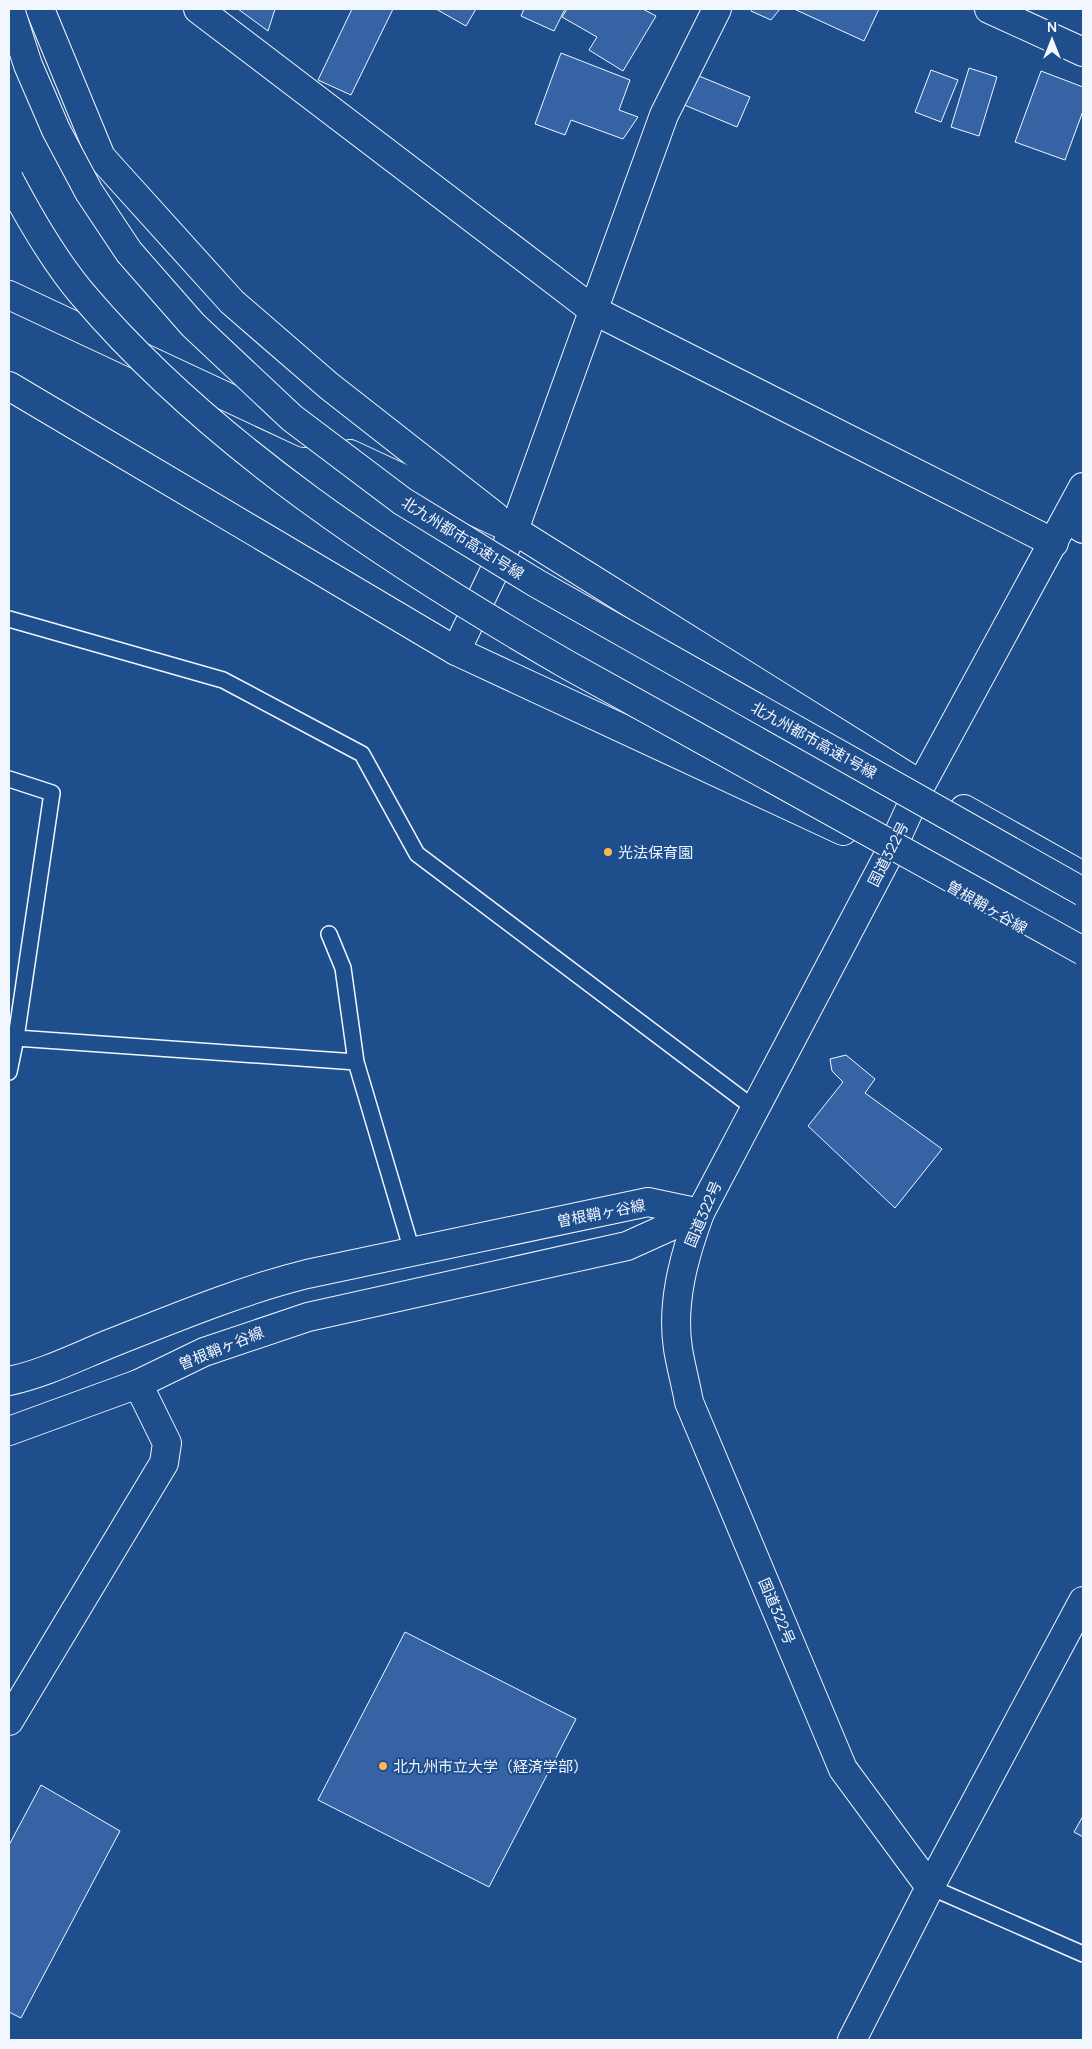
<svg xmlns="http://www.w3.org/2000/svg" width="1092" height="2049" font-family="Manrope,'Noto Sans JP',sans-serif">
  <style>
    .building { fill: #3563a3; stroke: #f2f6ff }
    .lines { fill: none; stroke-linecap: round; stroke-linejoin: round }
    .lane-casing { stroke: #f2f6ff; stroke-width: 18 }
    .street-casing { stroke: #f2f6ff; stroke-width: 30 }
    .secondary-casing { stroke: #f2f6ff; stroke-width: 30 }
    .primary-casing { stroke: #f2f6ff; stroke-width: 30 }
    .highway-casing { stroke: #f2f6ff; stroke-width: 30 }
    .lane { stroke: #1f4e8c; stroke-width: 15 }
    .street { stroke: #1f4e8c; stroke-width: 28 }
    .secondary { stroke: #1f4e8c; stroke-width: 28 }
    .primary { stroke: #1f4e8c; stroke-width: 28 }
    .highway { stroke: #1f4e8c; stroke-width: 28 }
    .highway-bridge-casing { stroke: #f2f6ff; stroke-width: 30; stroke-linecap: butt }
    .highway-bridge { stroke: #1f4e8c; stroke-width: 28 }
    .poi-dot { fill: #ffb74d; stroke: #1f4e8c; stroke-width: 2 }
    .labels { text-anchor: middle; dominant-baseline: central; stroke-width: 4; stroke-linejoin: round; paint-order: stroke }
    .street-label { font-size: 15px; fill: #f2f6ff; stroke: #1f4e8c }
    .poi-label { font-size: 15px; fill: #f2f6ff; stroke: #1f4e8c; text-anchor: start }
  </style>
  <rect width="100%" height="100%" fill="#1f4e8c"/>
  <path class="building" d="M238,9H275L268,31Z
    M352,9H393L351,95L318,80Z
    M436,9H476L466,26Z
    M524,9H565L554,31L521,16Z
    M567,9H643L656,16L623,71L589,50L597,37L562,17Z
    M752,9H780L771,20L751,11Z
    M794,9H879L864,41Z
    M561,53L630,80L619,110L638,117L623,139L571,120L565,135L535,124Z
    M969,68L997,77L979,136L951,127Z
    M931,70L958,80L941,122L915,112Z
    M1041,71L1083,87V111L1065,160L1015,142Z
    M694,74L750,97L737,127L682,104Z
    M846,1055L875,1079L865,1093L942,1149L895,1208L808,1126L843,1082L832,1071L830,1059Z
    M405,1632L576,1719L489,1887L318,1800Z
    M41,1785L120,1831L21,2018L9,2012V1845Z
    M1083,1816V1837L1074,1832Z"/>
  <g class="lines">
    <defs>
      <path id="lane" d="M9,619L223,680L362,754L417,854L754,1108
        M9,779L52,793L16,1038L356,1062
        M329,934L343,968L356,1062L412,1251
        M9,1072L16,1038
        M930,1887L1083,1954"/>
      <path id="street" d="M40,9L101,157L232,302L329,386L495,516
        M198,9L593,310L1054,543
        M989,9L1083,52
        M1067,519L1083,529
        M456,651L514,530L664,115L717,9
        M9,1721L164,1463L167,1443L138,1384"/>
      <path id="secondary" d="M9,295L304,433
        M9,386L456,651L843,831
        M350,454L514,530L921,785
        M930,1887L1083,1601"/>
      <path id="primary" d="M964,809L1083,876
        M9,1381C43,1374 77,1357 109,1344C175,1318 239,1291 307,1274L648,1202L700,1213
        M9,1431L138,1384L204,1352L308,1317L627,1246L700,1213"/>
      <path id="highway" d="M852,2040L930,1887L843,1769L689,1402C686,1385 681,1367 678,1349C671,1303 684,1256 700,1213L890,852L921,785L1083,487"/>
    </defs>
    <use href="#lane" class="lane-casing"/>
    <use href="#street" class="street-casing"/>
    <use href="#secondary" class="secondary-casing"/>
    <use href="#primary" class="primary-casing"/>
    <use href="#highway" class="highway-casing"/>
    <use href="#lane" class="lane"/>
    <use href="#street" class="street"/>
    <use href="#secondary" class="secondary"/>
    <use href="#primary" class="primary"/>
    <use href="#highway" class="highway"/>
    <defs>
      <path id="highway-bridge" d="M10,9L28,65L56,130L89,192L129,252L193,325L292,418L402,501L536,583L1083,892
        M9,179C30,219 54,261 84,296C212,446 396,566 566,664L1083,951"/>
    </defs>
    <use href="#highway-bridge" class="highway-bridge-casing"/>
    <use href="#highway-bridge" class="highway-bridge"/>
  </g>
  <g class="poi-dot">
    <circle cx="608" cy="852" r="5"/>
    <circle cx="383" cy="1766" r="5"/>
  </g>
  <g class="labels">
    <g class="street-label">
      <text transform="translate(463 538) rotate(32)">北九州都市高速1号線</text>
      <text transform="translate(814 740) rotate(29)">北九州都市高速1号線</text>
      <text transform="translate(888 854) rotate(-63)">国道322号</text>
      <text transform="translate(987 907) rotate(30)">曽根鞘ヶ谷線</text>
      <text transform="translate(601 1213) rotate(-11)">曽根鞘ヶ谷線</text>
      <text transform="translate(703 1214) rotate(-67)">国道322号</text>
      <text transform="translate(221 1348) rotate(-22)">曽根鞘ヶ谷線</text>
      <text transform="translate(777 1611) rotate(67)">国道322号</text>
    </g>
    <g class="poi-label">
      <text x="618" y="852">光法保育園</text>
      <text x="393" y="1766">北九州市立大学（経済学部）</text>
    </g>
  </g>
  <rect width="1092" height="2049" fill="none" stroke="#f2f6ff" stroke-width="20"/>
  <g transform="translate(1052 40)" stroke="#1f4e8c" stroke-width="4" paint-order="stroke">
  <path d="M0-4L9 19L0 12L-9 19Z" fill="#f2f6ff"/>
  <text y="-8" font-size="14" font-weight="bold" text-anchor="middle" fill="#f2f6ff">N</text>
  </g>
</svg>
